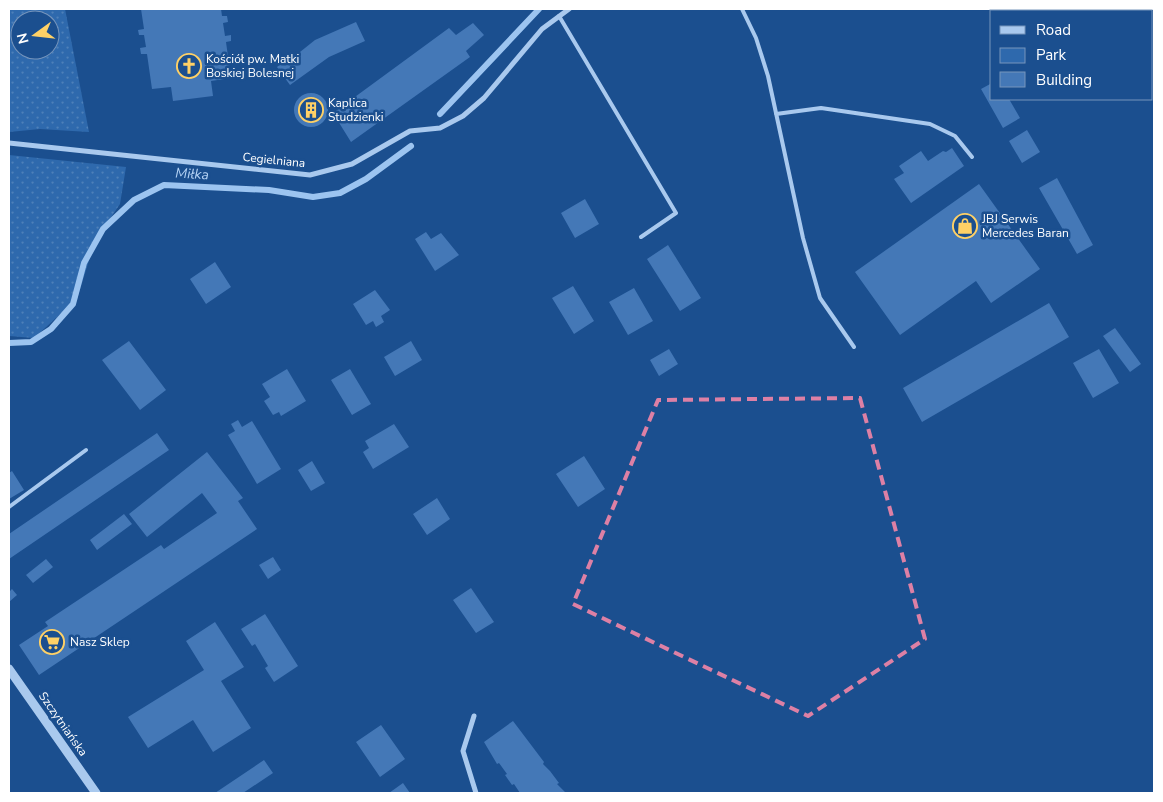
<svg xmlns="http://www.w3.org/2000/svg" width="1163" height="802" font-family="'Nunito Sans',sans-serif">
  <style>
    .green { fill: url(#green-dots); fill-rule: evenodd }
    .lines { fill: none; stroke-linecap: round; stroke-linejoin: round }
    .stream { stroke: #9cc4f0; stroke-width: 6 }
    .building { fill: #4478b7 }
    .service { stroke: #a9c9ee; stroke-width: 4 }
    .minor { stroke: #a9c9ee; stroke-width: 5 }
    .tertiary { stroke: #a9c9ee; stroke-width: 9 }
    .marked { fill: none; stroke: #dd80a5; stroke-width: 4; stroke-dasharray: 10 6; stroke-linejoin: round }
    .labels { text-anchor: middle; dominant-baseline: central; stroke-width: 5; stroke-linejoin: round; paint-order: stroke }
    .poi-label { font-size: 12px; fill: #fff; stroke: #1b4f8f; text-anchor: start }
    .street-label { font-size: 12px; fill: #fff; stroke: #1b4f8f }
    .water-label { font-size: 14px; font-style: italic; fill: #b5d3f5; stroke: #1b4f8f }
  </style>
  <defs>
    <pattern id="green-dots" width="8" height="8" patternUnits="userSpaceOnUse" patternTransform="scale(1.25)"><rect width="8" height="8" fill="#2e69ad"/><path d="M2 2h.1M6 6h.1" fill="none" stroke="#4d80b9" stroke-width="1.8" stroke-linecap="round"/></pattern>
  </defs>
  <rect width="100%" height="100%" fill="#1b4f8f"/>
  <path class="green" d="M9,9H65L89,132L40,129L9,132ZM20,20H50V50H20Z
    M9,155L126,167L120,204L95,241L77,299L34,338L9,336Z"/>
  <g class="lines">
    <path class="stream" d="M440,114L539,9
      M9,343L31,342L51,329L73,304L84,263L103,229L134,200L164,185L269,190L313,197L340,193L366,179L411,146"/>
  </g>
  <path class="building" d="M141,9H221L222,16H227L228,22L223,23L225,36L231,35V41L226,42L231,78L211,81L213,96L173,101L171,87L152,89L147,54H141L140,48L146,47L144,35H139L138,30L144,29Z
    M356,22L365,41L329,57L290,85L277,67L294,53L295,56L315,40Z
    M473,23L484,35L466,51L470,57L351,142L333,113L449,28L456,35Z
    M992,83V99H1009L1020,118L1003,128L981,89Z
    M294 110a17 17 0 1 1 34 0a17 17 0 1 1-34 0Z
    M1027,130L1040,152L1022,163L1009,141Z
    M952,148L964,166L911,203L894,179L904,173L899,166L921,151L928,161L943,151L946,152Z
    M1057,178L1093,245L1077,254L1039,188Z
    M979,184L1040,269L991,303L976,281L900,335L855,272Z
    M585,199L599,224L575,238L561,213Z
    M426,232L431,239L441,233L459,255L435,271L415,239Z
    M668,245L701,298L680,311L647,259Z
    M215,262L231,287L206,304L190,279Z
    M573,286L594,321L574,334L552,298Z
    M634,288L653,321L628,335L609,302Z
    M375,290L390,310L381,316L384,322L376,327L373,321L366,325L353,304Z
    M1049,303L1069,337L922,422L903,388Z
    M1115,328L1141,364L1130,372L1103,336Z
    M129,341L166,390L140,410L102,360Z
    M411,341L422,360L395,376L384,357Z
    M669,349L678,364L659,376L650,360Z
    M1099,349L1119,383L1093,398L1073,363Z
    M287,369L306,401L281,416L279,412L273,415L264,401L270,397L262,384Z
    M350,369L371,404L352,415L331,380Z
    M238,420L242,427L252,421L281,469L257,484L228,435L235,431L231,424Z
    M394,424L409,447L373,469L363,452L369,448L365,441Z
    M157,433L169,450L9,559V534Z
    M207,452L243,498L238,501L257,529L39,675L19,645L48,626L45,622L161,545L164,549L217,513L202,493L147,537L129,514Z
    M584,456L605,489L578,507L556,474Z
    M312,461L325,483L311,491L298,470Z
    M12,471L24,490L9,499V473Z
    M437,498L450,519L427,535L413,514Z
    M124,514L132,524L97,550L90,540Z
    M273,557L281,570L268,579L259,565Z
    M46,559L53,567L33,583L26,575Z
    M471,588L494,622L476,633L453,600Z
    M12,589L17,595L9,602V592Z
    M265,614L298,666L274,682L265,668L268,666L255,644L252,646L241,629Z
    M215,622L244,667L221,681L251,728L213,752L193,720L148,748L128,717L204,670L186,641Z
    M513,721L544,762L543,764L550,771L559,783L557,784L566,793H520L514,784L512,785L505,775L507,774L499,763L497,764L484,742Z
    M381,725L405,759L380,777L356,742Z
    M264,760L273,773L243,793H215Z
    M403,783L410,793H389Z"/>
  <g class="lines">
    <path class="service" d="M742,9L756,38L768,76L803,238L820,298L854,347
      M559,16L676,213L641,237
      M776,114L821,108L930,124L955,136L972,157
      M9,507L86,450"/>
    <path class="minor" d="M9,143L310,175L352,164L410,131L440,128L463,116L484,98L542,29L569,9
      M474,716L463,751L476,793"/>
    <path class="tertiary" d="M9,669L96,793"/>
  </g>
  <path class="marked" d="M860,398L925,639L808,716L573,604L658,400Z"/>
  <defs>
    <symbol id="church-ring" viewBox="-11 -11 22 22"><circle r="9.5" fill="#1b4f8f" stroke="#ffd166" stroke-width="1.5"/><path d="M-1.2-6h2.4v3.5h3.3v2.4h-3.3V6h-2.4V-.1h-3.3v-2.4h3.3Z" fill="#ffd166"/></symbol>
    <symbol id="building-ring" viewBox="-11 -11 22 22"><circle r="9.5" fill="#1b4f8f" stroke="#ffd166" stroke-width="1.5"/><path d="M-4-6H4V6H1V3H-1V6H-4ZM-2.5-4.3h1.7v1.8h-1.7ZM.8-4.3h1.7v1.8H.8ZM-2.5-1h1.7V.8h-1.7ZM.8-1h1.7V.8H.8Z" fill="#ffd166"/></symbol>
    <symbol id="shop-ring" viewBox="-11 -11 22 22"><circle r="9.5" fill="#1b4f8f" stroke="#ffd166" stroke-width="1.5"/><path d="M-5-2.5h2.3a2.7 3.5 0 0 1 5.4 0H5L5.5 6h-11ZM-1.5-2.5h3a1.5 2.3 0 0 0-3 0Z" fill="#ffd166"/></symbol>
    <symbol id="supermarket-ring" viewBox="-11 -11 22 22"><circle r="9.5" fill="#1b4f8f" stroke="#ffd166" stroke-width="1.5"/><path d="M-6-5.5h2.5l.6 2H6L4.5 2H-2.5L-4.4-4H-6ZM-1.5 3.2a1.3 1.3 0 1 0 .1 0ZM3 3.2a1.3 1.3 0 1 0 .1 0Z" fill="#ffd166"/></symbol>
  </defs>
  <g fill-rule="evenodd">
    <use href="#church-ring" x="175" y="52" width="28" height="28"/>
    <use href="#building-ring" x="297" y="96" width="28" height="28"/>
    <use href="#shop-ring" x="951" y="212" width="28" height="28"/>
    <use href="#supermarket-ring" x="38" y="628" width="28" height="28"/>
  </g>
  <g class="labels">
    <g class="poi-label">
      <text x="206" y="59">Kościół pw. Matki<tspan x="206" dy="14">Boskiej Bolesnej</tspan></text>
      <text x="328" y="103">Kaplica<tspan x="328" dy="14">Studzienki</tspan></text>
      <text x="982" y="219">JBJ Serwis<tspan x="982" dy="14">Mercedes Baran</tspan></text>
      <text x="70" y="642">Nasz Sklep</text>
    </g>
    <g class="street-label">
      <text transform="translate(274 160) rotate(6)">Cegielniana</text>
      <text transform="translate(63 724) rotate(55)">Szczytniańska</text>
    </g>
    <g class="water-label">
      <text transform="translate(192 174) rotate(3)">Miłka</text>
    </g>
  </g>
  <rect width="1163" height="802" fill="none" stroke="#ffffff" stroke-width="20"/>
  <rect x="990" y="10" width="162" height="90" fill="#1b4f8f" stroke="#7695bc"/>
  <rect x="1000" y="26" width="25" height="8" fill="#a9c9ee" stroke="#7695bc"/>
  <text x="1036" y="35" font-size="15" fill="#ffffff">Road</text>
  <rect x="1000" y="48" width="25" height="15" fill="#2e69ad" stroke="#7695bc"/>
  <text x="1036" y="60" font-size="15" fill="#ffffff">Park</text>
  <rect x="1000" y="72" width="25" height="15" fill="#4478b7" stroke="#7695bc"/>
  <text x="1036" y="85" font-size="15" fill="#ffffff">Building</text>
  <g transform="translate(35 35) rotate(255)"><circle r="24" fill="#1b4f8f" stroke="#7695bc"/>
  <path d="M0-4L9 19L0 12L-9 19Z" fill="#ffd166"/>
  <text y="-8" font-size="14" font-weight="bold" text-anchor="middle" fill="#ffffff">N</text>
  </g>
</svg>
